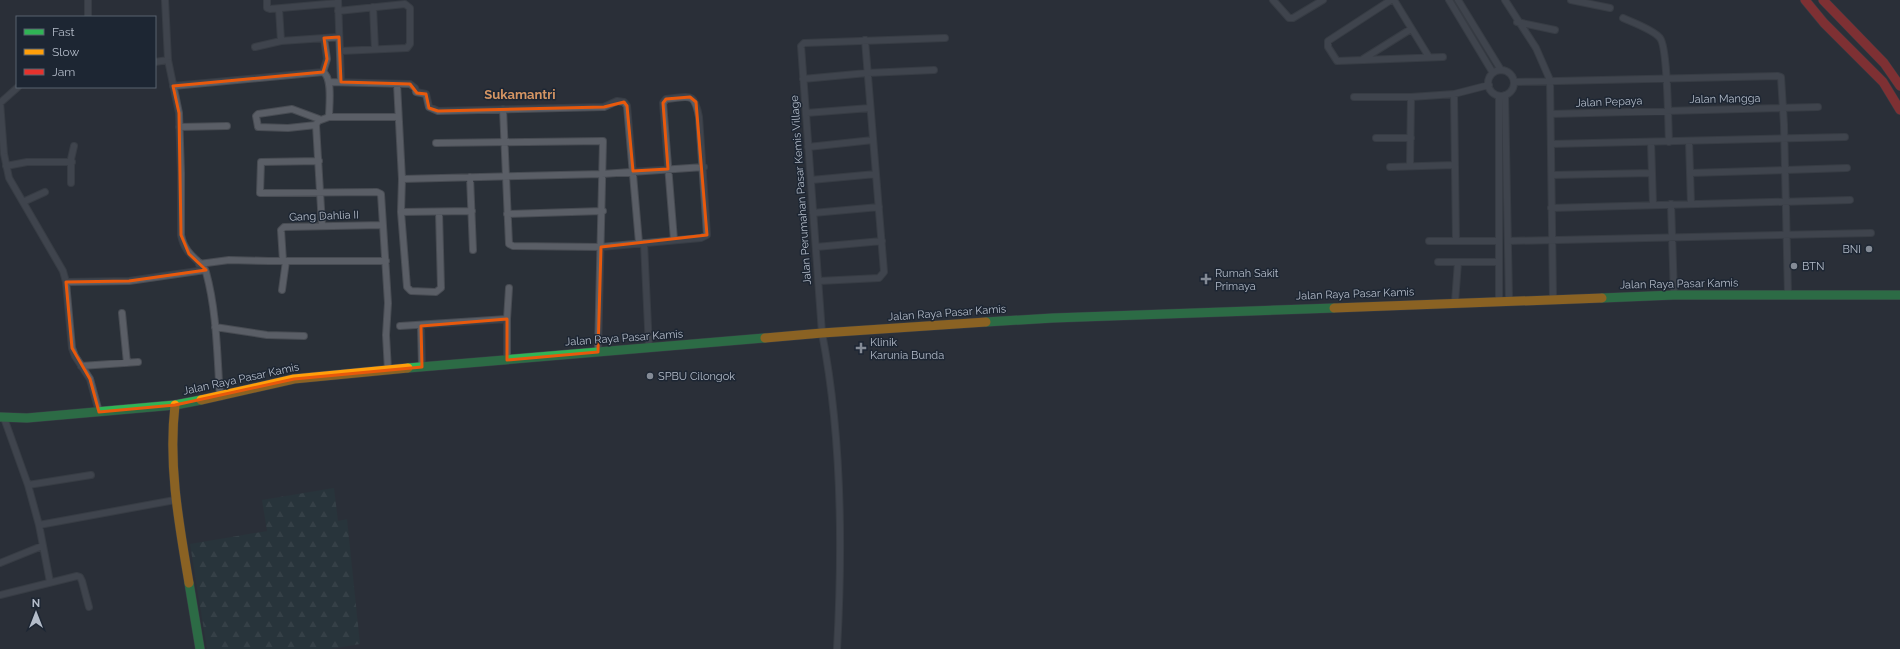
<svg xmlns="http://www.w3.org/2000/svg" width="1900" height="649" font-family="Raleway,sans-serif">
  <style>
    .forest { fill: url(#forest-firs) }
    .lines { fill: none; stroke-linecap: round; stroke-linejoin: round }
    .street-casing { stroke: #484c53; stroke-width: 8 }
    .fast-casing { stroke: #484c53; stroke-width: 10 }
    .slow-casing { stroke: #484c53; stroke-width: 10 }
    .jam-casing { stroke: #484c53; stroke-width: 10 }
    .street { stroke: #5a5e66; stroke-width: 6 }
    .fast { stroke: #30b455; stroke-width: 9 }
    .slow { stroke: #ff9f0a; stroke-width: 9 }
    .jam { stroke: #e5322d; stroke-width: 9 }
    .marked { fill: none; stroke: #e8590c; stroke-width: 3; stroke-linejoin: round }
    .poi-dot { fill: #848b96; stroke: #1d2633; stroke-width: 1.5 }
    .labels { text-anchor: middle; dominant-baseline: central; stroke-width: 3; stroke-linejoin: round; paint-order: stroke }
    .street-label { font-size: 11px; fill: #b4bcc9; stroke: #1d2633 }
    .poi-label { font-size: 11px; fill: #b4bcc9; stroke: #1d2633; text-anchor: start }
    .quarter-label { font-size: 13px; font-weight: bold; fill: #d59563; stroke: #1d2633 }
  </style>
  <defs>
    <pattern id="forest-firs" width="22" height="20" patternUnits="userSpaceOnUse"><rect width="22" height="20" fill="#273a3e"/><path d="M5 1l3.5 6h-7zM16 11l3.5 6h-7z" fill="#445559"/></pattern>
  </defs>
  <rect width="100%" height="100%" fill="#2a3038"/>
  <path class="forest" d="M334,488L338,521L347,519L360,644L330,649H207L190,544L267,531L262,500Z"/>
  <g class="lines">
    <defs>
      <path id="street" d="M88,0V17
        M165,0L168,60L179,113L181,173V235C185,257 203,261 206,272C217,312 217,355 220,397
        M267,0V8L270,9L338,3
        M338,0L341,82
        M1273,0L1289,18H1293L1323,0
        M1391,0L1328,41V47L1337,61L1443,57
        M1394,0L1429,57
        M1449,0L1493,73
        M1458,0L1501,70
        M1505,0L1536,48L1550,80L1553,299
        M1571,0L1610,8
        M373,7L375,49
        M279,9L281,41
        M338,11L405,4L410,8V44L407,48L340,51
        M1623,18C1632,22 1654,30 1660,38C1668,48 1668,125 1669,142
        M1517,22L1555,30
        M255,47L281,41L339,37
        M1363,59L1411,29
        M155,62L168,60
        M1488 83a13 13 0 1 1 26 0a13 13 0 1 1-26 0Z
        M323,72L327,59L324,38
        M803,79L867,73L934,70
        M329,82L410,84L415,88L416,92L426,94L429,107L438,111L604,107L617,101L624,102L627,106L639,243
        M1514,82L1778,76L1781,77L1784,125L1788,295
        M397,84L402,179L401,212L407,287L411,291L436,292L441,288L439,212
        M173,86L323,72C333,78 329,106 329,117
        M1454,94L1456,241
        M1505,95L1509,300
        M1354,97H1411L1454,94L1489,85
        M0,102L4,154L9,178L63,271L66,282L72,348L75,356L90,379L99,412
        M0,103L18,87
        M503,109L509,244L513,246L601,247L701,238L707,235L699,117C694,91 690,97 666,99L663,103L674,240
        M806,113L870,108
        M1551,114L1818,107
        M316,125L288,128L258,127L256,116L258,114L292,109L319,119
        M179,127L227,126
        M1376,138H1411
        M1689,141L1691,204
        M1651,142L1653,205
        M436,143L603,141L598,352
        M1551,144L1845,137
        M808,147L873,140
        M319,161L261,162L260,193L377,192L381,194L388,303L386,335L388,370
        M6,166L27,162H72
        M1410,166L1411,97
        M1390,167L1454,165
        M1690,173L1847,168
        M1552,175L1652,173
        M470,177L473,250
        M402,179L602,174L704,167
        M811,180L876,174
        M71,183V159L74,146
        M23,202L45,192
        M1671,204L1674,295
        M1551,208L1850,200
        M401,212L472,211
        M813,213L879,207
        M507,214L603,211
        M322,225L316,125L318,121L329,117H398
        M1429,241H1499
        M1508,241L1871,233
        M644,243L649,348
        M816,247L882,241
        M283,261L281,230L284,227L383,225
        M1438,262H1499
        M199,264L229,260L269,261H386
        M819,281L879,278L884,272L865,40
        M66,282L129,281L205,270
        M282,290L286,261
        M1499,300V96
        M1455,302L1458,262
        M122,313L127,363
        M400,326L507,319
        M421,326L422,367
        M215,327L267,335L304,336
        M507,360V319L509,288
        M81,366L138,362
        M4,418L28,485L39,525L50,582
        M28,485L91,475
        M39,525L175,500
        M0,563L42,546
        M0,595L77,576L80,577L82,581L89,607
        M837,649C843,544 842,436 822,333L801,46L804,43L945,38"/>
      <path id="fast" d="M1602,298L1674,295H1900
        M986,322L1053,318L1334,308
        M408,368L765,338
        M0,417L27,418L175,405L201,400
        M189,583L200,649"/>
      <path id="slow" d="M1334,308L1602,298
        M765,338L822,333L986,322
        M201,400L294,379L408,368
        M175,405C168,465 179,524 189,583"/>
      <path id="jam" d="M1805,0L1824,23L1883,82L1900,110
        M1823,0L1884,63L1900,86"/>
    </defs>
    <use href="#street" class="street-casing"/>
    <use href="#fast" class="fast-casing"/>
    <use href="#slow" class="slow-casing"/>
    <use href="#jam" class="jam-casing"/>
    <use href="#street" class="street"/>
    <use href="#fast" class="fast"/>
    <use href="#slow" class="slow"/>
    <use href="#jam" class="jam"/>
  </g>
  <path d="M0 0H1900V649H0ZM339,37L341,82L410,84L417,93L426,94L429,108L438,111L604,107L624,102L627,106L633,171L668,169L663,103L666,99L690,97L696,102L707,235L601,247L598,352L507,360V319L421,326L422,367L294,379L175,405L99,412L90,379L72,348L66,282L129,281L206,270L189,254L181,235L179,113L173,86L323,72L327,59L324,38Z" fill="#2a3038" fill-opacity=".55" fill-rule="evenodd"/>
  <path class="marked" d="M339,37L341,82L410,84L417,93L426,94L429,108L438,111L604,107L624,102L627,106L633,171L668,169L663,103L666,99L690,97L696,102L707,235L601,247L598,352L507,360V319L421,326L422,367L294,379L175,405L99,412L90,379L72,348L66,282L129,281L206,270L189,254L181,235L179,113L173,86L323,72L327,59L324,38Z"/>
  <g class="poi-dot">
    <circle cx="1869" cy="249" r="4"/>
    <circle cx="1794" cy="266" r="4"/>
    <path d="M1204 273h4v4h4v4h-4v4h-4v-4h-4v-4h4z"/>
    <path d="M859 342h4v4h4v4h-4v4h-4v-4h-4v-4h4z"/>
    <circle cx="650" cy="376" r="4"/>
  </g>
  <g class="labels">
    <g class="street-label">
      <text transform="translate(1725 99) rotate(-1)">Jalan Mangga</text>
      <text transform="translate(1609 102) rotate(-2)">Jalan Pepaya</text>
      <text transform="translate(801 190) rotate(-94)">Jalan Perumahan Pasar Kemis Village</text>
      <text transform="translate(324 216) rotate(-2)">Gang Dahlia II</text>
      <text transform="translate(1679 284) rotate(-1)">Jalan Raya Pasar Kamis</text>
      <text transform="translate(1355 294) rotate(-2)">Jalan Raya Pasar Kamis</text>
      <text transform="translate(947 313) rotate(-4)">Jalan Raya Pasar Kamis</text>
      <text transform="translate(624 338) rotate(-4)">Jalan Raya Pasar Kamis</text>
      <text transform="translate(241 379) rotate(-12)">Jalan Raya Pasar Kamis</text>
    </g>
    <g class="poi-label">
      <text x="1861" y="249" text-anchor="end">BNI</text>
      <text x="1802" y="266">BTN</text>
      <text x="1215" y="273">Rumah Sakit<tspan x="1215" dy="13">Primaya</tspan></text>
      <text x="870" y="342">Klinik<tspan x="870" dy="13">Karunia Bunda</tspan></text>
      <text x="658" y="376">SPBU Cilongok</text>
    </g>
    <g class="quarter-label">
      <text x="520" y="94">Sukamantri</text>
    </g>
  </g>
  <rect x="16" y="16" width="140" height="72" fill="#1d2633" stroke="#59626f"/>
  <rect x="24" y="29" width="20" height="6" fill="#30b455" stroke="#59626f"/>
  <text x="52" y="36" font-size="12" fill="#b4bcc9">Fast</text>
  <rect x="24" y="49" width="20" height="6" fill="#ff9f0a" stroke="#59626f"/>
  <text x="52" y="56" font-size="12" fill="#b4bcc9">Slow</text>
  <rect x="24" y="69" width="20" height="6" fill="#e5322d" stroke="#59626f"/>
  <text x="52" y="76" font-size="12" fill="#b4bcc9">Jam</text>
  <g transform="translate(36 613)" stroke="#1d2633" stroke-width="3" paint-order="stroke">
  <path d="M0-3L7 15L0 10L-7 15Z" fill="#b4bcc9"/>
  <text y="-6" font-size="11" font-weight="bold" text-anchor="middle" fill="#b4bcc9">N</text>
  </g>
</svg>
